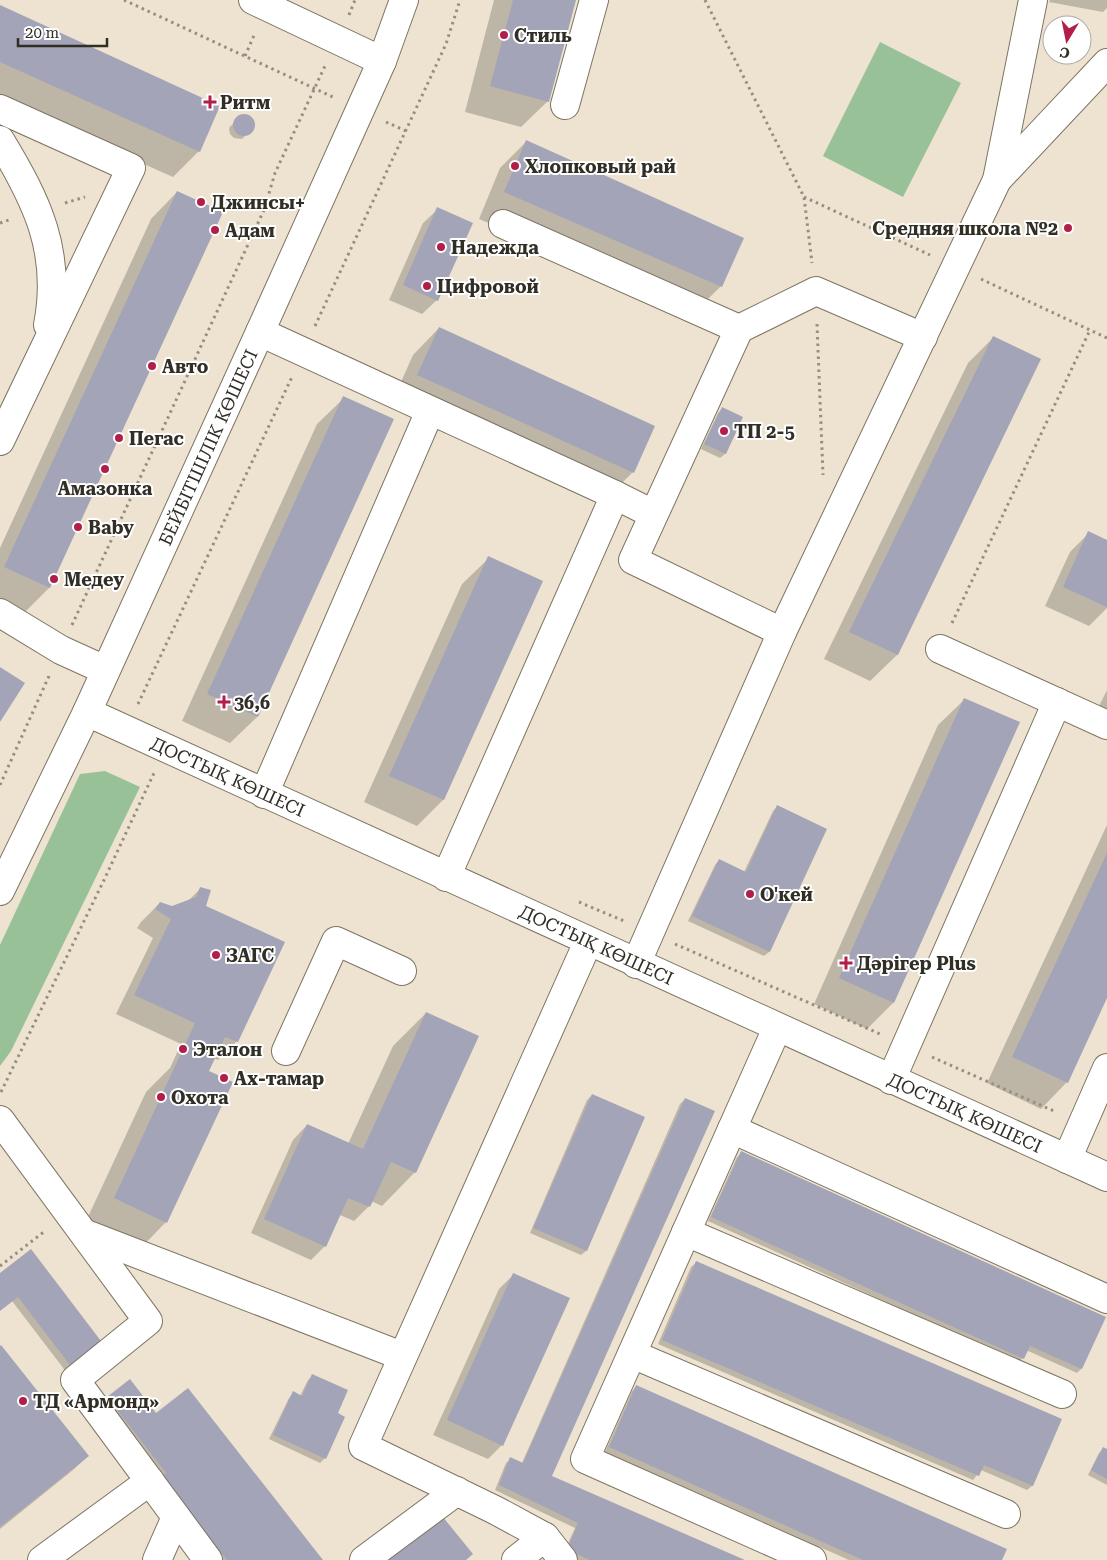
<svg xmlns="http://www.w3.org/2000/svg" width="1107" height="1560" font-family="'Roboto Serif',serif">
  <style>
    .green { fill: #98c198 }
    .shadow { fill: #0003 }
    .building { fill: #a3a4b7 }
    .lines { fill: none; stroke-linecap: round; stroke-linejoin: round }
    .minor-casing { stroke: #7d7463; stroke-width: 30 }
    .path { stroke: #958e81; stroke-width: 3; stroke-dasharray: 2.5 4; stroke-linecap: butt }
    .minor { stroke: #fff; stroke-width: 28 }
    .poi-dot { fill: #b01e49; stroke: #fff; stroke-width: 2 }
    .labels { text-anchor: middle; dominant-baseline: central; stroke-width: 4; stroke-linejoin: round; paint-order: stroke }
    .poi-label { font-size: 18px; font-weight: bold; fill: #312e26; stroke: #fff; text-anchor: start }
    .street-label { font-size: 18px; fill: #312e26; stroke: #fff }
  </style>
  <rect width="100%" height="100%" fill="#ede3d0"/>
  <path class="green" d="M880,42L961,83L903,197L823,156Z
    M105,771L140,787L11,1051L0,1066V945L80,774Z"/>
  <path class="shadow" d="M494,0H574L548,101L521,127L465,112Z
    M1050,0H1107V8L1103,12L1049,2Z
    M0,7L199,151L173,177L0,100Z
    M240,116L250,117L253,123L252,129L242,139L234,138L230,134L229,128Z
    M526,142L721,286L695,312L479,219L500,168Z
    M177,192L221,213L49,588L23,614L0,603V548L151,219Z
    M438,209L437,300L422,314L389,300L423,223Z
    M439,328L633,472L607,498L392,402L413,355Z
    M994,337L1040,359L897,655L870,681L824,659L968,363Z
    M344,398L392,420L257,717L230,743L182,721L317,424Z
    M722,409L742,418L725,454L720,458L701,449L718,413Z
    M1089,533L1107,541V608L1089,626L1045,606L1070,552Z
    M489,558L541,581L443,800L417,826L364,802L462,584Z
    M1107,690V710L1099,706Z
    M965,699L893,1003L867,1029L814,1004L938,725Z
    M777,807L826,829L769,952L764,956L688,921L715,865L719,860L744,872L773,811Z
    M1107,825V995L1067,1082L1041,1109L987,1083Z
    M201,888L237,1041L218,1060L214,1058L208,1070L166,1222L133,1256L81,1232L146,1092L170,1068L181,1044L116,1014L153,938L137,928L141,922L160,903L172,907L188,901Z
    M426,1013L415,1172L382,1206L371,1201L369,1206L354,1221L340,1215L325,1246L311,1260L251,1233L293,1140L307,1125L348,1144L393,1046Z
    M592,1095L644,1118L586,1251L581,1255L530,1233L587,1100Z
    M685,1099L550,1477L742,1560H576L563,1554L575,1528L495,1490L506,1463L511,1459L522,1463L680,1104Z
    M742,1153L1105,1318L1081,1369L1077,1373L1026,1350L1023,1358L1018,1362L708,1221L737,1157Z
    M696,1263L1060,1419L1032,1486L1027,1490L981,1470L973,1480L658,1344L691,1267Z
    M0,1274L102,1345L67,1373L12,1301L0,1310Z
    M514,1274L502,1445L488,1459L433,1435L499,1289Z
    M0,1348L88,1456L73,1470L0,1529Z
    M313,1375L336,1414L325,1458L320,1463L269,1439L289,1398L293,1393L300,1396L308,1380Z
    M637,1386L1001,1560H849L605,1452L632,1391Z
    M108,1398L156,1414L321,1560H201L93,1412Z
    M1104,1449L1107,1450V1485L1088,1475L1099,1453Z"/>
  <path class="building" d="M513,0H576L549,102L490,86Z
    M0,5L220,106L200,152L0,62Z
    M233 125a11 11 0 1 1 22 0a11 11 0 1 1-22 0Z
    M526,140L744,238L722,287L504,192Z
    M177,191L223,212L50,588L4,567Z
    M437,207L473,223L438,301L403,285Z
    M439,327L655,426L634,473L417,375Z
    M993,336L1041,359L898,655L849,632Z
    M343,396L394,419L258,717L207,694Z
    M722,407L743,417L726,454L704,444Z
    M1088,531L1107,540V607L1063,587Z
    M488,556L543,581L444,800L389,776Z
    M0,667L25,683L0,722Z
    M964,698L1020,722L894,1003L839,978Z
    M777,805L827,829L770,952L692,916L719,859L746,872Z
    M1107,853V998L1068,1083L1012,1057Z
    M200,887L211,890L206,906L285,942L238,1042L225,1037L209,1071L233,1082L167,1223L114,1198L195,1023L134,995L171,919L155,909L160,902L172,906L196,897Z
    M426,1012L479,1036L416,1173L391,1162L370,1207L348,1198L326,1247L264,1219L307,1124L363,1149Z
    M592,1094L645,1117L587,1251L533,1228Z
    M685,1098L715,1111L552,1476L745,1560H590L567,1550L578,1523L499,1485L510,1457L523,1463Z
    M741,1151L1106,1317L1082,1369L1030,1346L1024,1359L711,1217Z
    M31,1249L104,1345L73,1369L18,1297L0,1311V1273Z
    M696,1261L1062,1419L1033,1486L984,1465L979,1476L662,1340Z
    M513,1273L570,1298L503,1446L447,1420Z
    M1,1345L89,1456L0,1527V1346Z
    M312,1374L348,1390L338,1413L345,1417L326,1459L273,1435L293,1391L302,1396Z
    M130,1379L156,1413L188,1388L323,1560H227L162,1476L166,1473L107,1397Z
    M636,1385L1007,1549L1002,1560H863L609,1447Z
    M1103,1447L1107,1449V1479L1091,1470Z
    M438,1511L473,1554L466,1560H376Z"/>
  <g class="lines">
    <defs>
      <g id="minor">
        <path d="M253,0L382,61"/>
        <path d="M565,105L594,0"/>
        <path d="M0,109L131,168L0,441"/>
        <path d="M0,140C37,201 62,252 48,325"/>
        <path d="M997,180L1107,63"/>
        <path d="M503,224L739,329"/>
        <path d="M260,332L615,495L653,514"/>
        <path d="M0,613L61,650L105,670"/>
        <path d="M782,632L633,560L739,329L816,291L923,337"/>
        <path d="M940,649L1107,725"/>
        <path id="s1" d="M87,712L1107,1177"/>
        <path d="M264,794L430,411"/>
        <path d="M446,877L615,495"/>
        <path id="s2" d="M0,891L87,712L260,332L382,61L404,0"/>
        <path d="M636,964L782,632L997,180L1033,0"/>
        <path d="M777,1028L585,1459L812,1560"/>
        <path d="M286,1051L336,941L402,971"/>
        <path d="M891,1080L1057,702"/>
        <path d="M0,1120L148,1321L75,1380L208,1560"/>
        <path d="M732,1129L1107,1299"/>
        <path d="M1067,1159L1107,1068"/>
        <path d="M686,1232L1062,1394"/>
        <path d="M86,1234L402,1356"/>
        <path d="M632,1354L1006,1514"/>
        <path d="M545,1537L563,1560"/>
        <path d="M42,1560L150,1481"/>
        <path d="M157,1560L176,1517"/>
        <path d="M364,1560L457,1491"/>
        <path d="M516,1560L545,1537L495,1510L363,1446L588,942"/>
      </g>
    </defs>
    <use href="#minor" class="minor-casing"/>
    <path class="path" d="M124,0L335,98
      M705,0L804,197L812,263
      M349,15L355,0
      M245,56L255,33
      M386,122L406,131
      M804,197L930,255
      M65,203L85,197
      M0,223L9,220
      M981,279L1107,338
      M817,324L823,475
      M315,326L446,44L460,0
      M952,623L1090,330
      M72,625L264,210L275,173L325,66
      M138,704L292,377
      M0,785L49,676
      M579,902L624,921
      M675,944L880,1034
      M932,1057L1056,1112
      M1,1092L104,880L154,773
      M0,1266L45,1231"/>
    <use href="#minor" class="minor"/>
  </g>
  <g class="poi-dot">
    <circle cx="504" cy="35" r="5"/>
    <path d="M207.5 94.5h5v5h5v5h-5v5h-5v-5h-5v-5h5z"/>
    <circle cx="515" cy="166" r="5"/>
    <circle cx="201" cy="202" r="5"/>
    <circle cx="1068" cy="228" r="5"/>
    <circle cx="215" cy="230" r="5"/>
    <circle cx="441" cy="247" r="5"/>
    <circle cx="427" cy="286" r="5"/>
    <circle cx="152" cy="366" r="5"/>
    <circle cx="724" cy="431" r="5"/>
    <circle cx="119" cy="438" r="5"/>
    <circle cx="105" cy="469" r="5"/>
    <circle cx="78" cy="527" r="5"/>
    <circle cx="54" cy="579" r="5"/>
    <path d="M221.5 694.5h5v5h5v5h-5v5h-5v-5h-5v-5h5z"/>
    <circle cx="750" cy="894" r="5"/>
    <circle cx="216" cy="955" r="5"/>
    <path d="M843.5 955.5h5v5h5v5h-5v5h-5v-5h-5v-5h5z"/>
    <circle cx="183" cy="1049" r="5"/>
    <circle cx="224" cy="1078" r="5"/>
    <circle cx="161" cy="1097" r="5"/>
    <circle cx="23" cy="1401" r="5"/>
  </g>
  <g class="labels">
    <g class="poi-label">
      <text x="514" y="35">Стиль</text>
      <text x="220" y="102">Ритм</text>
      <text x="525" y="166">Хлопковый рай</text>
      <text x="211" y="202">Джинсы+</text>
      <text x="1058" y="228" text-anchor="end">Средняя школа №2</text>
      <text x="225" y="230">Адам</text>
      <text x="451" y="247">Надежда</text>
      <text x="437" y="286">Цифровой</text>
      <text x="162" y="366">Авто</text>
      <text x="734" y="431">ТП 2-5</text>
      <text x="129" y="438">Пегас</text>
      <text x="105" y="488" text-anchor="middle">Амазонка</text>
      <text x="88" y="527">Baby</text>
      <text x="64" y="579">Медеу</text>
      <text x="234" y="702">36,6</text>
      <text x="760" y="894">О'кей</text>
      <text x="226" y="955">ЗАГС</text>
      <text x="857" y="963">Дәрігер Plus</text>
      <text x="193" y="1049">Эталон</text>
      <text x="234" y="1078">Ах-тамар</text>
      <text x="171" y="1097">Охота</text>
      <text x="33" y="1401">ТД «Армонд»</text>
    </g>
    <g class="street-label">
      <text stroke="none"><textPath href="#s2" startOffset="490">БЕЙБІТШІЛІК КӨШЕСІ</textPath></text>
      <text stroke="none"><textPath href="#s1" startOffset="155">ДОСТЫҚ КӨШЕСІ</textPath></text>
      <text stroke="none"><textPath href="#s1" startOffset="560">ДОСТЫҚ КӨШЕСІ</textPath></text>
      <text stroke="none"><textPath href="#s1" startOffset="965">ДОСТЫҚ КӨШЕСІ</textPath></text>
    </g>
  </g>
  <g transform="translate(1067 40) rotate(190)"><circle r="24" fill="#ffffff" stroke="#adaba8"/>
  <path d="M0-4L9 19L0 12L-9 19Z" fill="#b01e49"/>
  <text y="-8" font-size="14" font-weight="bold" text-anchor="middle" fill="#312e26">С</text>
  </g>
  <path d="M18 38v8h89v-8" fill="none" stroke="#312e26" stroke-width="2.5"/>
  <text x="25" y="38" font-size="15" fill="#312e26" stroke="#ffffff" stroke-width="4" paint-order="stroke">20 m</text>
</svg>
